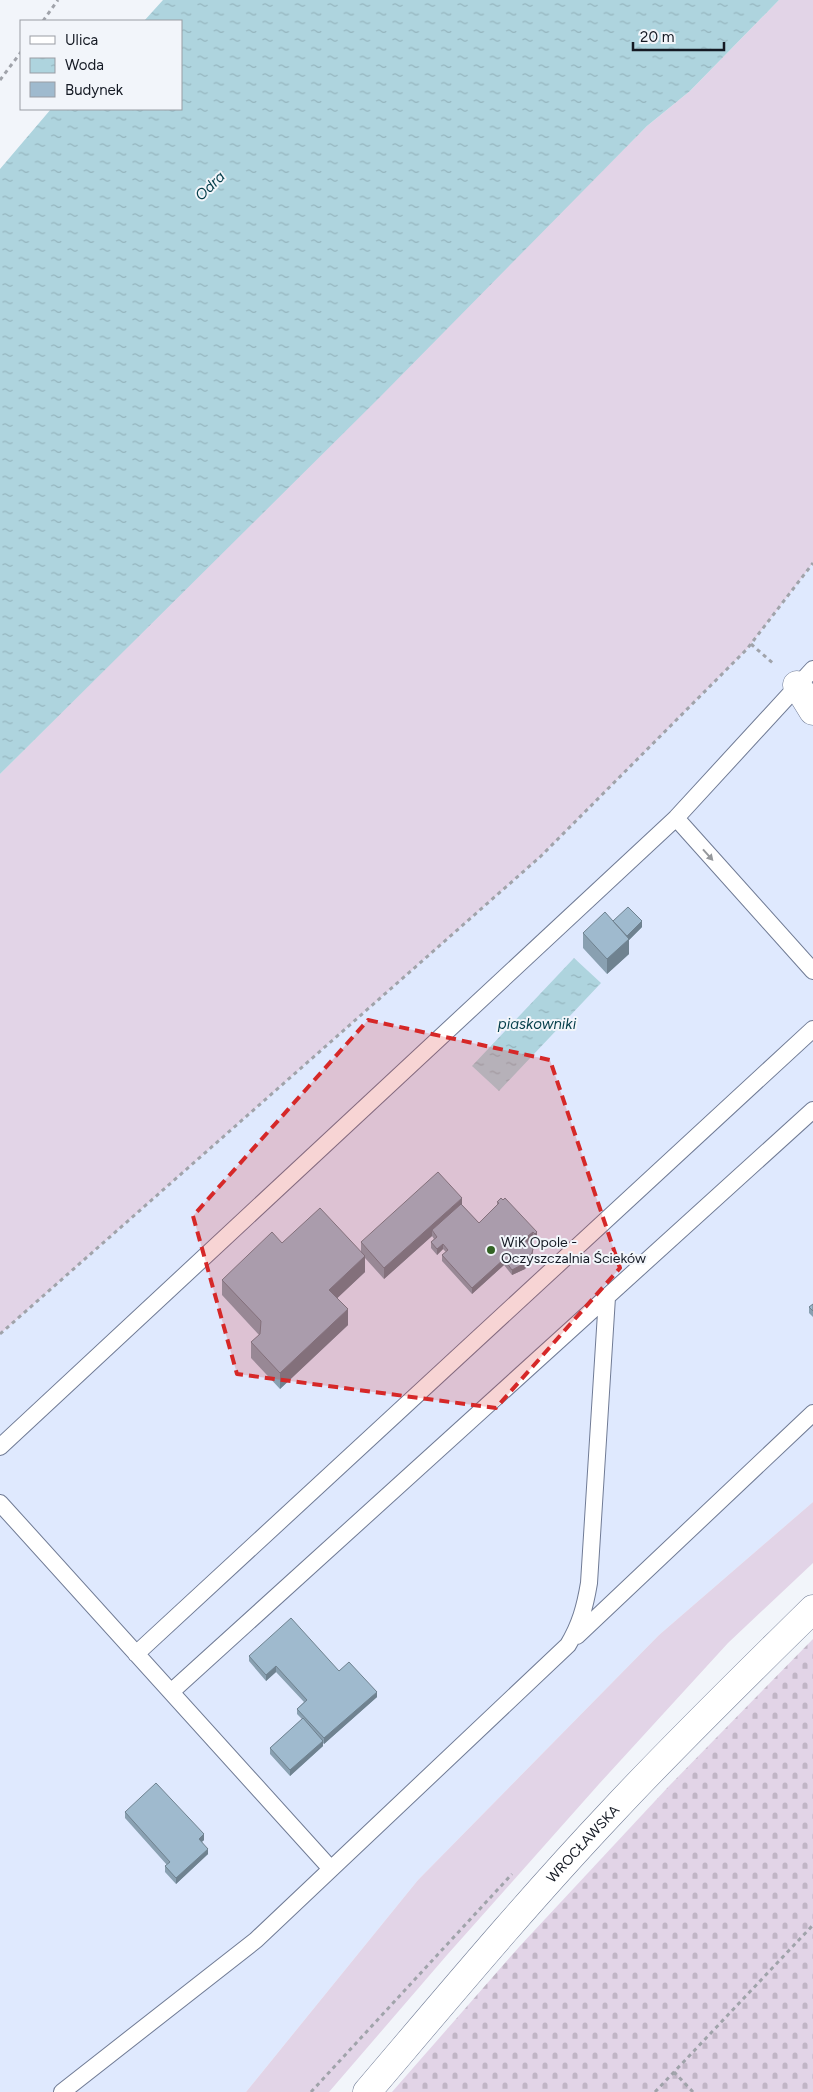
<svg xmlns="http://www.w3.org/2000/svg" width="813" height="2092" font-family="Figtree,sans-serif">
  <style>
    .built { fill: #dfe9fe }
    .grass { fill: #e2d4e7 }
    .cemetery { fill: url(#cemetery-stones) }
    .water { fill: url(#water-ripples) }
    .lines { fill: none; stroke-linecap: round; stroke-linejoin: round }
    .lane-casing { stroke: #707b95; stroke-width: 18 }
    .street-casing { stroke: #707b95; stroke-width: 29 }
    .secondary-casing { stroke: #707b95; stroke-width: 29 }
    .path { stroke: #a0a3aa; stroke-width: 3; stroke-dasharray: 4 4; stroke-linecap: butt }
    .lane { stroke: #fff; stroke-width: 16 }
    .street { stroke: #fff; stroke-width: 28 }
    .secondary { stroke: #fff; stroke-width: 28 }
    .wall { fill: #89a0b1 }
    .shaded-wall { fill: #6f8290 }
    .building { fill: #9fbace; stroke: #6f8290 }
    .oneway { fill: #95989c }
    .marked { fill: #d62828; fill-opacity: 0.2; stroke: #d62828; stroke-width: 4; stroke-dasharray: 10 6; stroke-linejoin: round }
    .poi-dot { fill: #336324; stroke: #f2f5fa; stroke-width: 2 }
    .labels { text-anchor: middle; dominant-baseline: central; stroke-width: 4; stroke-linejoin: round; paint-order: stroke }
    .poi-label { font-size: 14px; fill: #141923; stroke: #f2f5fa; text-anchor: start }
    .street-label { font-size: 14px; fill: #141923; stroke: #f2f5fa }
    .water-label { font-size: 15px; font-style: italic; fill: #043e4a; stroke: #f2f5fa }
  </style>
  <defs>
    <pattern id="cemetery-stones" width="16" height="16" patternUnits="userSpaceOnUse" patternTransform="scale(1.25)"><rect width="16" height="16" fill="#e2d4e7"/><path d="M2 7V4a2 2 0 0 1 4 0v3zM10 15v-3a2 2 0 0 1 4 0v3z" fill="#c1b5c6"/></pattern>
    <pattern id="water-ripples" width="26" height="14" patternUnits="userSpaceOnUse" patternTransform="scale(1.25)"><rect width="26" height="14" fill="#aed4de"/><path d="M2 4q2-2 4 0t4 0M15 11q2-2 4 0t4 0" fill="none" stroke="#95b5be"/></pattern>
  </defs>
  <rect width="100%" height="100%" fill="#f2f5fa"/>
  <path class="built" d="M813,563V1502L659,1635L418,1880L246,2092H0V1334L541,856L747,649Z"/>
  <path class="grass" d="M779,0H813V563L747,649L541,856L0,1334V774L647,126L690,91Z
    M813,1502V1563L728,1643L599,1784L447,1955L329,2092H246L418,1880L659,1635Z"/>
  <path class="cemetery" d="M813,1639V2092H392L519,1947L669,1786Z"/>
  <path class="water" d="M163,0H779L690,91L647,126L379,398L0,774V169L51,109H181V21H144Z
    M574,958L601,983L499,1091L472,1066Z"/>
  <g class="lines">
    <defs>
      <path id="lane" d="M676,818L813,971
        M0,1447L676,818L813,669
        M0,1503L331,1869
        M577,1636L813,1413
        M136,1654L813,1029
        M171,1692L813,1110
        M62,2092L256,1940L568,1645C580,1625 585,1607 589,1583L607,1297"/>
      <path id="street" d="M797,685L813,711"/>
      <g id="secondary">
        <path id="s1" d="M367,2092C447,1998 526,1903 611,1813C676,1743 745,1676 813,1609"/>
      </g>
    </defs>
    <use href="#lane" class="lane-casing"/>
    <use href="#street" class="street-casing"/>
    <use href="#secondary" class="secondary-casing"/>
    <path class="path" d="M43,21L58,0
      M0,80L21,52
      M751,644L775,665
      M0,1334L541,856L747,649L813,563
      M311,2092L512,1874
      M655,2092L674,2072
      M693,2092L674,2072L813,1925"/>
    <use href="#lane" class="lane"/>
    <use href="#street" class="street"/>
    <use href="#secondary" class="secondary"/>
  </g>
  <path class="wall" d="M642,927L629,940V954L607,974L583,948V933Z
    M497,1202L537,1232V1238L535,1240L533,1237L527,1243L533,1255L532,1259L525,1269L512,1275L504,1265L472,1294L442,1261V1255L446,1252L443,1249L437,1255L431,1248V1242L434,1239L432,1236L384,1279L365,1258V1272L337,1298L348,1325L280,1389L251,1358V1342L259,1335L222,1295V1280L282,1243L361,1252V1242L462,1205L479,1223L497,1205Z
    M813,1304V1317L809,1313V1307Z
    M249,1656L339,1671L377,1697L324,1744L323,1743V1746L290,1776L270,1754V1748L302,1719L297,1714V1709L304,1702L276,1672L266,1681L249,1661Z
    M125,1812L204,1840L202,1842L208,1854L176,1884L165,1872V1866L167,1865L125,1818Z"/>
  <path class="shaded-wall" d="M642,921V927L629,940V954L607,974V959L622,941Z
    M462,1198V1209L432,1230V1236L384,1279V1268Z
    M533,1232V1237L524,1245V1239Z
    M537,1232V1238L535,1240V1234Z
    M443,1244V1249L437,1255V1249Z
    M533,1249L532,1259L525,1269L512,1275V1270Z
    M365,1256V1272L329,1306V1290Z
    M504,1259V1265L472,1294V1288Z
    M348,1309V1325L280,1389V1373Z
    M276,1666V1672L266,1681V1675Z
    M377,1692V1697L324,1744V1738Z
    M323,1741V1746L290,1776V1770Z
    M204,1834V1840L199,1844V1839Z
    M208,1849V1854L176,1884V1878Z"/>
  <path class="building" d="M628,907L642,921L627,936L613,921Z
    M605,912L629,939L607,959L583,933Z
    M438,1172L462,1198L384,1268L361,1242Z
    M501,1198L503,1200L505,1198L537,1232L535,1234L533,1232L524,1239L533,1249L532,1253L525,1263L512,1270L504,1259L472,1288L442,1255L448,1250L443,1244L437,1249L431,1242L437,1237L432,1230L461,1204L479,1223L499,1203L497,1202Z
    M320,1208L365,1256L329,1290L348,1309L280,1373L251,1342L260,1334L261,1321L222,1280L272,1232L282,1243Z
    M813,1304V1311L809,1307Z
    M291,1618L339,1671L349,1662L377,1692L324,1738L297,1709L307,1700L276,1666L266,1675L249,1656Z
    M303,1718L323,1741L290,1770L270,1748Z
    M156,1783L204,1834L199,1839L208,1849L176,1878L165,1866L170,1862L125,1812Z"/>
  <defs><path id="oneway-solid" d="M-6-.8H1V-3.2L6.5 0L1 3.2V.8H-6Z" transform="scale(1.25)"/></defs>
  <use class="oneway" href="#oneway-solid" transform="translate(708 855) rotate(48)"/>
  <path class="marked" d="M368,1020L550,1060L620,1268L496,1408L237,1374L193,1216Z"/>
  <circle class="poi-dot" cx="491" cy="1250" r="5"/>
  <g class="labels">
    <g class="poi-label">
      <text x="501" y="1242">WiK Opole -<tspan x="501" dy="16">Oczyszczalnia Ścieków</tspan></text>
    </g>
    <g class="street-label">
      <text stroke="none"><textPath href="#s1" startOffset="329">WROCŁAWSKA</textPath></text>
    </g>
    <g class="water-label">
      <text transform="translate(210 186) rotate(-44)">Odra</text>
      <text x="537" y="1024">piaskowniki</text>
    </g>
  </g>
  <rect x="20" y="20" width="162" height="90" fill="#f2f5fa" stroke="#999da4"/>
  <rect x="30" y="36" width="25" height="8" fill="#ffffff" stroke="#999da4"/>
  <text x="65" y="45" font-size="15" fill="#141923">Ulica</text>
  <rect x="30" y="58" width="25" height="15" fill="url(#water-ripples)" stroke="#999da4"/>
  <text x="65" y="70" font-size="15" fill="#141923">Woda</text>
  <rect x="30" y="82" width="25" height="15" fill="#9fbace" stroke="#999da4"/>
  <text x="65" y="95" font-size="15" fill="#141923">Budynek</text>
  <path d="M633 42v8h91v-8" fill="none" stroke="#141923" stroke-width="2.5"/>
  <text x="640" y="42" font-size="15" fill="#141923" stroke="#f2f5fa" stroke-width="4" paint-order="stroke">20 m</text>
</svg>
